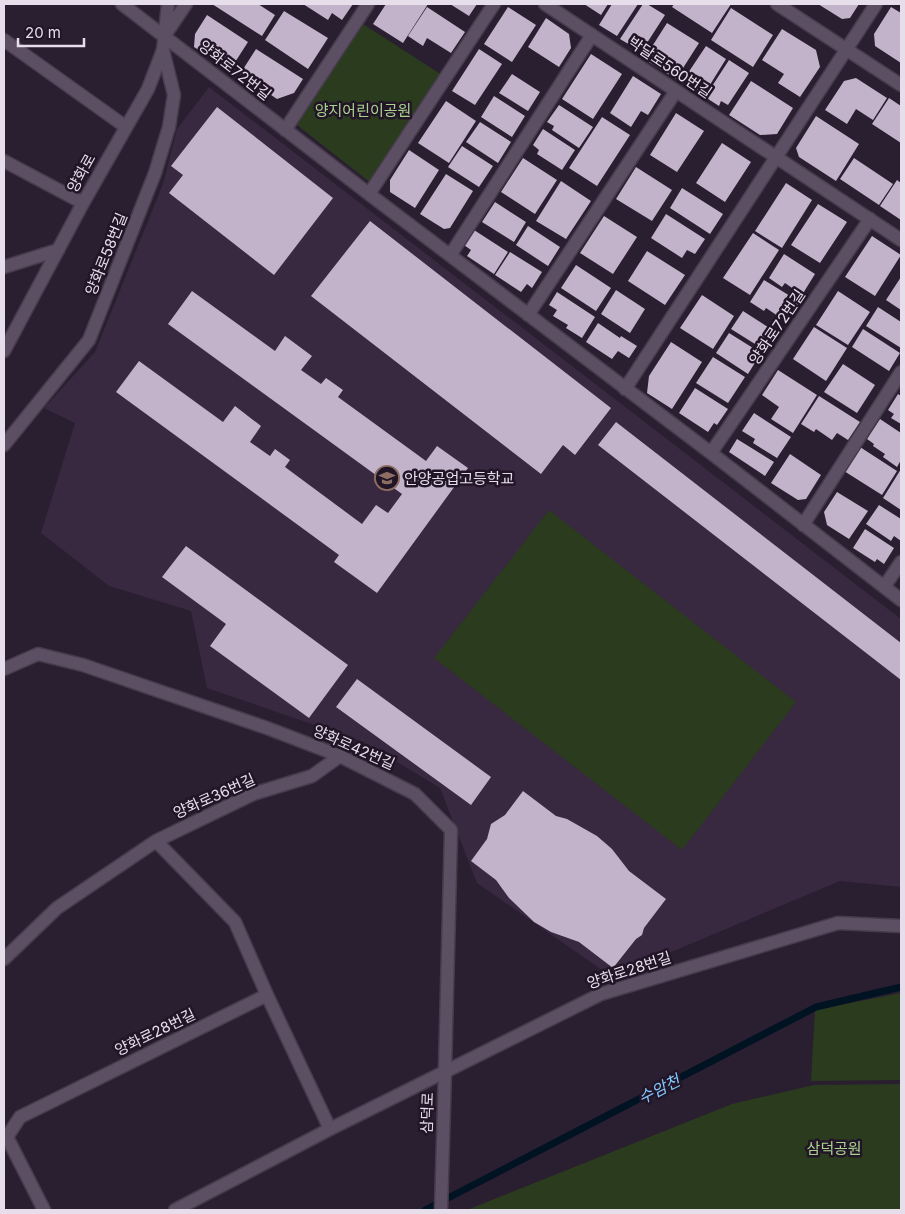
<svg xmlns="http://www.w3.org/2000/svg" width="905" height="1214" font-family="Inter,'Noto Sans KR',sans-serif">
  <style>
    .built { fill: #382840 }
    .green { fill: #2a3b1e }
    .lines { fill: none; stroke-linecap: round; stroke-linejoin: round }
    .stream { stroke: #001322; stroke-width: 7 }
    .building { fill: #c2b2ca }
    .minor-casing { stroke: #463b4b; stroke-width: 15 }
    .tertiary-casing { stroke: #463b4b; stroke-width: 15 }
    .minor { stroke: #5c4e63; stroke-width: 12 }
    .tertiary { stroke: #5c4e63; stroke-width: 12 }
    .labels { text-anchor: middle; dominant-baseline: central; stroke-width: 5; stroke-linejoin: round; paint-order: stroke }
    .street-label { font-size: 15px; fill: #e7deeb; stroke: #211527 }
    .park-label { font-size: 15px; fill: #a9d28c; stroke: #211527 }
    .poi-label { font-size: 15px; fill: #e7deeb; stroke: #211527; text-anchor: start }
    .water-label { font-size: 16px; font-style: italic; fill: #82c9fe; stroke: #211527 }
  </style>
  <rect width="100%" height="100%" fill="#2a1e31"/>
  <path class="built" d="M209,87L901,619V887L840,881L612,977L477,883L440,788L364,742L207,688L191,611L109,586L41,533L75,423L44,408L95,352L163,184L177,129Z"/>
  <path class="green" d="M363,24L442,75L372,184L297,125Z
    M549,510L796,702L682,850L434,658Z
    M901,993V1080L811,1081L815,1010Z
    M901,1084V1210H467L732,1104L814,1085Z"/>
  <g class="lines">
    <path class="stream" d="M425,1210L816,1007L901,987"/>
  </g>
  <path class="building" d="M212,4H258L275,15L262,36Z
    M303,4H353L342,20L332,13L328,20Z
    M386,4H428L403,43L373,24Z
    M450,4H477L469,16Z
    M584,4H608L601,15Z
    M612,4H638L617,36L599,25Z
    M643,4H647L665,15L645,46L635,48L620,39Z
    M674,4H731L712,33L672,7Z
    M818,4H859L850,18L842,19Z
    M427,7L465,32L451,53L427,38L423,46L408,36Z
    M508,7L536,25L512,62L484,44Z
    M891,7L901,13V63L875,46L874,34Z
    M731,8L773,35L753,67L711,40Z
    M284,11L328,38L308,69L265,40Z
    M207,15L248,42L230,70L194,47L195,34Z
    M546,18L569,34L571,48L559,67L528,47Z
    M667,23L699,43L676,79L644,59Z
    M782,29L816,50L820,67L800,97L778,83L784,74L762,60Z
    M706,46L726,59L703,96L690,87L694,81L686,76Z
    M256,49L303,79L294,93L277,99L240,74Z
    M479,49L502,64L475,105L452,91Z
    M591,54L622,74L593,119L562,99Z
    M729,60L749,73L728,105L721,101L719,106L705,97Z
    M512,74L540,92L528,111L499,93Z
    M633,76L661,94L648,115L641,111L631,127L610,113Z
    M856,78L887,98L873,120L856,109L847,124L825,110L844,81Z
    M751,81L793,108L777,134L760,135L729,115Z
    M494,96L525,116L512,137L481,117Z
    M889,98L901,106V143L872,124Z
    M446,101L476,121L449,163L418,143Z
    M559,105L593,127L579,148L552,130L554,126L547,122Z
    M217,107L333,198L274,275L169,193L183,175L171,166Z
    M676,113L704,131L677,172L650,155Z
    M816,116L859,144L836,181L799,157L796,148Z
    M602,117L630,135L597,186L569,168Z
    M480,122L511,142L498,163L466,142Z
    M543,129L575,150L562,170L537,154L539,150L533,145Z
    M722,143L751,162L725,202L696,183Z
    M462,146L493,166L479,187L448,167Z
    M409,150L439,170L415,208L390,192V180Z
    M523,158L557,180L535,214L501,192Z
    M854,158L893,184L879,205L840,179Z
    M636,167L672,190L652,221L616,199Z
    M446,174L473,191L450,228L444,229L420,214Z
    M897,180L901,183V220L880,206Z
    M561,181L591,201L566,239L536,221Z
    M786,183L812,200L782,248L755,231Z
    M682,188L723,214L710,234L670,208Z
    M495,202L526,222L514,242L482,222Z
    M818,204L847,222L820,263L791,245Z
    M666,214L705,239L695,254L687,250L682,258L651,238Z
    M604,216L637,237L613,274L580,253Z
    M370,221L611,408L575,455L563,445L541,474L311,296Z
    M528,226L560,247L548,266L516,245Z
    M474,230L508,252L494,274L467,256L471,250L464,245Z
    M753,233L779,250L750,295L723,278Z
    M872,236L901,255L875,296L845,277Z
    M647,251L685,275L665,305L628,281Z
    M510,252L542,272L532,288L527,284L521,292L495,275Z
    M784,254L815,274L802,295L785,283L782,287L769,278Z
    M576,265L611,288L596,311L561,288Z
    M901,277V310L886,300Z
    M764,280L800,302L787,322L766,308L764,311L750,302Z
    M616,290L645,309L630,333L601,314Z
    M192,291L275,351L285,336L312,356L301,370L321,384L326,378L343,390L338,397L426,461L437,446L468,468L377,593L334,562L339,555L116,392L139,361L223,422L235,406L261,426L250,442L270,456L275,449L290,460L285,467L362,524L376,505L388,513L402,494L168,324Z
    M838,291L870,312L848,345L816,325Z
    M557,292L595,317L582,338L566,328L568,325L553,316L557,310L549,305Z
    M702,295L734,316L713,349L680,328Z
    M878,307L901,322V348L866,326Z
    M743,311L774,331L763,349L731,329Z
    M598,323L620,338L621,336L637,346L629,358L618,351L612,359L586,342Z
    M814,327L847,348L826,381L793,359Z
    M863,329L900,353L889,371L852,347Z
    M729,333L761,353L748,374L716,353Z
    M671,342L702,362L672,409L647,393L649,376Z
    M713,357L745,377L728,403L696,383Z
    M843,364L875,385L857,413L824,392Z
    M778,370L817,395L793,433L771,419L779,407L762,395Z
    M695,388L728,409L717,425L714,423L708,432L679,413Z
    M898,394L901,396V424L891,418L894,414L888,410Z
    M819,396L860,422L848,440L837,433L832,440L816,429L814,432L801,424Z
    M754,413L791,437L777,458L753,443L755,439L742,431Z
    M880,419L901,433V460L897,467L883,457L885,454L873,446L874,444L867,439Z
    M616,422L901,643V680L598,445Z
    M737,439L774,462L765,476L729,452Z
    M860,447L897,471L882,495L844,471Z
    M790,454L821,475L806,499L798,500L771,483Z
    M901,469V510L883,498Z
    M837,492L868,511L849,539L827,525L824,512Z
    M879,505L901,519V541L894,536L891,541L866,524Z
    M865,529L894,548L884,564L877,559L875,562L853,548Z
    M186,546L348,665L309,718L210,646L226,624L162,577Z
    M357,679L491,777L471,805L336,707Z
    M523,791L556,816L567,819L597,836L612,849L629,871L666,899L644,928L642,935L636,939L613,968L579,942L551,932L534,922L509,898L496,880L471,861L487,839L491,824L505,815Z"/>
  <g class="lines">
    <defs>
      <path id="minor" d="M122,4L369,194L711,453L901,600
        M545,4L901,240
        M777,4L901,85
        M165,35L186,4
        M4,40L126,127
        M285,130L368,4
        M4,161L83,203
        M369,194L494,4
        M451,254L592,35
        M4,267L58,250
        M528,315L676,91
        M625,389L876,4
        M4,445L89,340L155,173L169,127L174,95L163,50
        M711,453L870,219
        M803,525L901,372
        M884,587L901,562
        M4,669L38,654L83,665L267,728L340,756L415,794L451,830L445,1070
        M156,841L235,922L267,995
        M4,959L57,908L156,841L253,794L312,776L340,756
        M44,1210L7,1137L20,1117L267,995L330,1129
        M175,1210L330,1129L601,994L838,923L901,926"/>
      <path id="tertiary" d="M4,351L83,203L148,89L163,50L168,4
        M441,1210L445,1070"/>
    </defs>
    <use href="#minor" class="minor-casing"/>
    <use href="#tertiary" class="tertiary-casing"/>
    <use href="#minor" class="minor"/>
    <use href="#tertiary" class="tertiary"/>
  </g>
  <defs>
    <symbol id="school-ring" viewBox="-11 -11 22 22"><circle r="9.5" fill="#211527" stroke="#8d6e63" stroke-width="1.5"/><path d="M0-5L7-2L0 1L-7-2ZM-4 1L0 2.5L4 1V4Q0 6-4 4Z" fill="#8d6e63"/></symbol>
  </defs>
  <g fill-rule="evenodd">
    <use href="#school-ring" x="373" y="464" width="28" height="28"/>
  </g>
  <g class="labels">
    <g class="street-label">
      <text transform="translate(670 67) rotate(34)">박달로560번길</text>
      <text transform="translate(235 70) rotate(38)">양화로72번길</text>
      <text transform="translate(81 173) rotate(-61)">양화로</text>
      <text transform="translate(106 254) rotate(-68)">양화로58번길</text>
      <text transform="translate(777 327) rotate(-56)">양화로72번길</text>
      <text transform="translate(354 747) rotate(24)">양화로42번길</text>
      <text transform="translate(214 796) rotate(-24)">양화로36번길</text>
      <text transform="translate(629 970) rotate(-18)">양화로28번길</text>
      <text transform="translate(155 1032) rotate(-26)">양화로28번길</text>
      <text transform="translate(427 1113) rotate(-88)">삼덕로</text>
    </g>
    <g class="park-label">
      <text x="363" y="110">양지어린이공원</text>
      <text x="834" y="1148">삼덕공원</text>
    </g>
    <g class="poi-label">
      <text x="404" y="478">안양공업고등학교</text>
    </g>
    <g class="water-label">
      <text transform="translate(659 1089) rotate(-27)">수암천</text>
    </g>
  </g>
  <rect width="905" height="1214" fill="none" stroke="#e7deeb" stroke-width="10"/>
  <path d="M18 38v8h66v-8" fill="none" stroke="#e7deeb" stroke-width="2.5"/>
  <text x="25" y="38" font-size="15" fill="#e7deeb" stroke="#211527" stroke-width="4" paint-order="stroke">20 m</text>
</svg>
